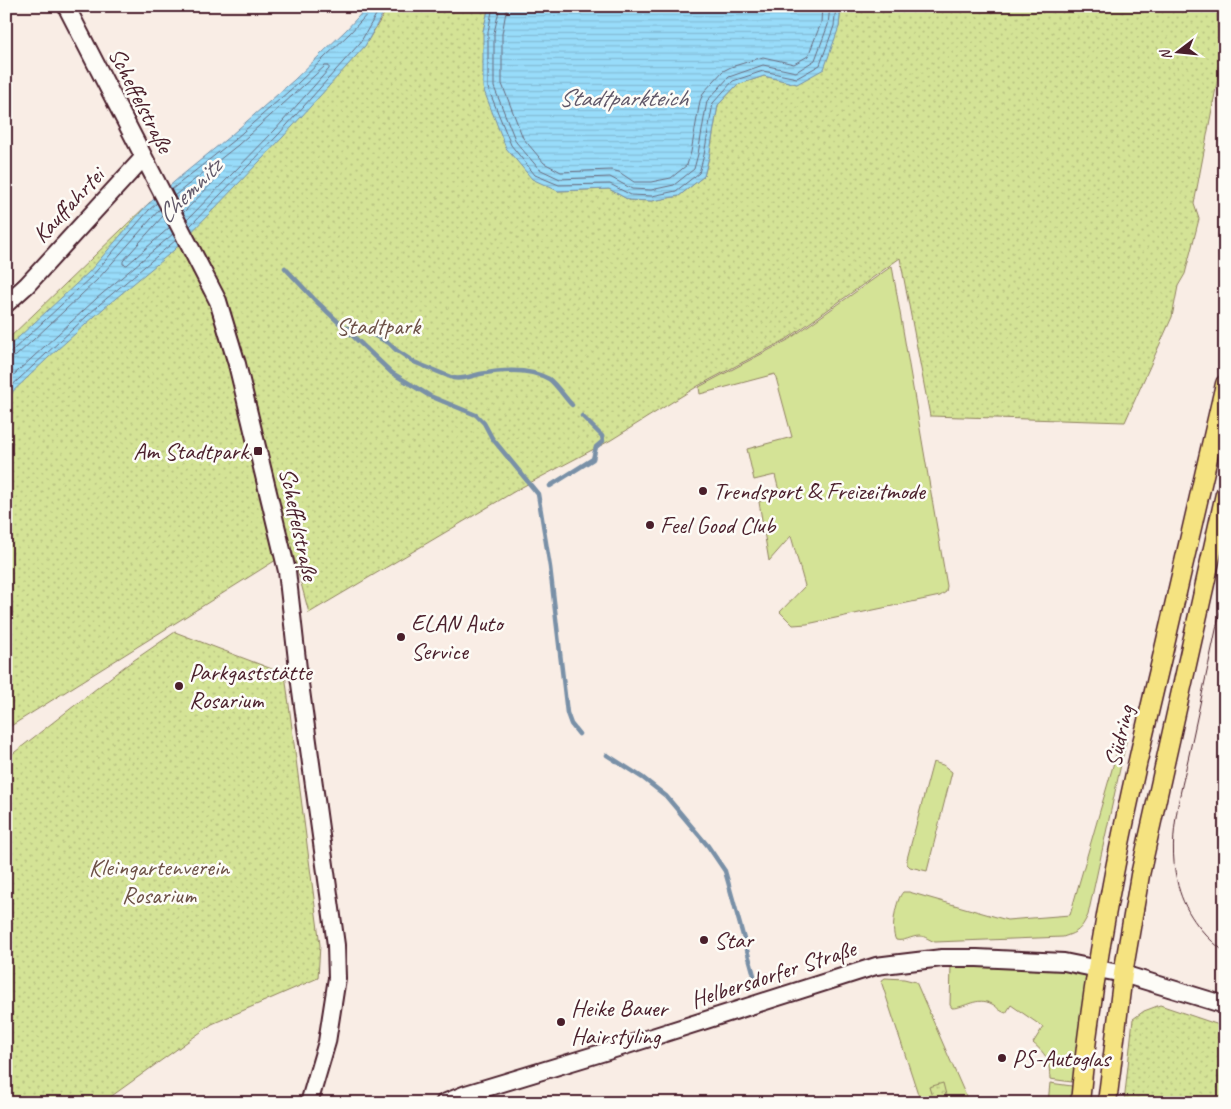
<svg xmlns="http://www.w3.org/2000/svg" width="1231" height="1109" font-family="Caveat,sans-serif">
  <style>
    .grass { fill: #d4e396; stroke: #8f8160 }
    .park { fill: url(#park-dots); stroke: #8f8160 }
    .water { fill: url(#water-rules); stroke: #7990a7 }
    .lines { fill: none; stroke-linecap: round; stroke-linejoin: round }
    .shore { stroke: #696b7e; stroke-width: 1 }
    .stream { stroke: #7990a7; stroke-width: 4.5 }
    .secondary-casing { stroke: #4a1f2b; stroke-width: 20 }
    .primary-casing { stroke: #4a1f2b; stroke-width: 21 }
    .secondary { stroke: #fdfcf7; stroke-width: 16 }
    .primary { stroke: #f5e381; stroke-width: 18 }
    .tram { stroke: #4a1f2b; stroke-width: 1 }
    .poi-dot { fill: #4a1f2b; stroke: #fdfcf7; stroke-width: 2 }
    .labels { text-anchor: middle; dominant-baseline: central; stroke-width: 5; stroke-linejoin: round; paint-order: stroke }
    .street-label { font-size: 24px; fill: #4a1f2b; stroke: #fdfcf7 }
    .park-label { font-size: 24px; fill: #6c5046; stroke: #fdfcf7 }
    .poi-label { font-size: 24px; fill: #4a1f2b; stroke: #fdfcf7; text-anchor: start }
    .water-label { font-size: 25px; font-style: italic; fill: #615869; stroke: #fdfcf7 }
  </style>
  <defs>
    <pattern id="park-dots" width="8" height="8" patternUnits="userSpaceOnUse" patternTransform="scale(1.25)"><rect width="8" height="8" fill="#d4e396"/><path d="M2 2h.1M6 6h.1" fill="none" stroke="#b8c281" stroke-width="1.8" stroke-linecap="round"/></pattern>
    <pattern id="water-rules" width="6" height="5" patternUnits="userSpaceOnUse" patternTransform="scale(1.25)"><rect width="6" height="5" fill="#98dcfa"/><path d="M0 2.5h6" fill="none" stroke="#84bcd6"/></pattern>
  </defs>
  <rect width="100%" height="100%" fill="#f9ede5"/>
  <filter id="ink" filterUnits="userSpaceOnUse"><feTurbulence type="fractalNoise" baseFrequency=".02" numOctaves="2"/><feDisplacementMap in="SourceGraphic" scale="10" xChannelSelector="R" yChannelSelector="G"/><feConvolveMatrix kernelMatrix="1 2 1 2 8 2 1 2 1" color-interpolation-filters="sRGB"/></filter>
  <g filter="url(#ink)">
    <path class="grass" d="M892,266L947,586L946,592L940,596L807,624L793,625L780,612L805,586L791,536L769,561L759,502L780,495L775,475L754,480L747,449L792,437L775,374L700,394L699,387L788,340Z
      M1127,737L1088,915C1081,930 1078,932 1063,937L935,942C929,940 925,936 920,936C911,936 904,942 896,940C890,931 896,899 903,892H909L1007,920L1070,915L1121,738Z
      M933,762L943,765L952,772L927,871L910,867L907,864V859Z
      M991,963L1094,972L1079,1083L1050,1079C1049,1060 1048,1056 1033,1043L1043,1027L1011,1005L1006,1013C997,1010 998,1007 992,1004C977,996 965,1008 952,1008L950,1005L951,964Z
      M885,978L904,979L916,982L969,1103H921L881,981Z
      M1050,1083L1079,1087L1077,1103H1048Z"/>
    <path class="park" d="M389,6H489L483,31L558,191L609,189L629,200L652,201L679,196L704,176L709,157L718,105L737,85L764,76L797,84L839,27L841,6H1220L1217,15L1220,67L1194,204L1199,219L1185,274L1178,286L1172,317L1125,422L930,416L900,258L787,339L698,386L611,440L522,487L309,613L292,550L6,729V341L150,202L186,214L364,47Z
      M175,632L285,674L320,945L318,978L212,1024L102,1103H6V759L124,667Z
      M1160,1005L1225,1027V1103H1124L1133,1019L1144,1011Z
      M943,1083L948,1103H934L929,1087Z"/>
    <path class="water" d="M368,6H387L365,46L283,137L213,210L174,250L104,308L48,358L6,398V349L89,272L146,206L181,176L230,136L294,80L346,30Z
      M489,6H841L839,27L824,69L797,84L764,76L737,85L718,105L709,157L704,176L679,196L652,201L629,200L609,189L558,191L532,179L506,148L483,88V31Z"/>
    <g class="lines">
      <path class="shore" d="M493,6L488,32V88L511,145L535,175L559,185L610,184L631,195L652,196L676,191L699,173L704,155L713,103L733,81L763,71L797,78L820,65L834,26L836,6
        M500,6L494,33V87L516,142L539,169L560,179L610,177L632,189L651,190L674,185L694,169L698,154L707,101L729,77L763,65L796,72L815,60L828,25L830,6
        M507,6L502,34V84L523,138L544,163L561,172L611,170L619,172L634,182H651L671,178L687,165L691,152L700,101L704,92L723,71L731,67L763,57L794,64L808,56L821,23L822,6
        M171,190L234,140L298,83L350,33L370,11L371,6
        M174,196L238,145L325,66H329V69L275,130L187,220
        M178,203L216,172H219V176L183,213
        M163,216L123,261V264L127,265L170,227
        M190,226L279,134L360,43L381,6
        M6,353L12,351L92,276L149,210L157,203
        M6,359L16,356L97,280L160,209
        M6,382L96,299L173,234
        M6,391L100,304L176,240"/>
      <path class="stream" d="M285,268L315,300L392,373L430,396L476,415L484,423L492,438L501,449L538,494L550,567L567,713L571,724L579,734
        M343,327L365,331L389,343L396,350L414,362L453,378C462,380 471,376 480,374C501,370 530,368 549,379C556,384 566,399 572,405
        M550,486L593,459L596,447L603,441L602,436L582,416
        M607,755L643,778L666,796L708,846L725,871L757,986"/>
      <defs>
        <path id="secondary" d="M66,6L218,301L237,364L287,571L298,669L336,945L337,978L327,1042L309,1103
          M6,304L27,285L143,158
          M444,1103L466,1094L621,1047L876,966L892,964L942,958H977L1064,962L1123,974L1225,1005"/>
        <path id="primary" d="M1080,1103C1094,949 1128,799 1164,649C1184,561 1205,472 1225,384
          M1107,1103L1123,974L1140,875L1225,494"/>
      </defs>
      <use href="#secondary" class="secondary-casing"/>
      <use href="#primary" class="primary-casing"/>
      <use href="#secondary" class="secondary"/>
      <use href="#primary" class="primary"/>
      <path class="tram" d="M1225,588C1214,639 1203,690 1192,741C1183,786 1166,835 1177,881C1183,910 1201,934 1225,952"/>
    </g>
  </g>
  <g class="poi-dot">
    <rect x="253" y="446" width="10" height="10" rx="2.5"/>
    <circle cx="703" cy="491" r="5"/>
    <circle cx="650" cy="525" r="5"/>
    <circle cx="401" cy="637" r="5"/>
    <circle cx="179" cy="686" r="5"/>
    <circle cx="704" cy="940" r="5"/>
    <circle cx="561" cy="1022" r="5"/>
    <circle cx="1002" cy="1058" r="5"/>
  </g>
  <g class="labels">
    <g class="street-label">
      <text transform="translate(141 100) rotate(63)">Scheffelstraße</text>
      <text transform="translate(68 205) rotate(-47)">Kauffahrtei</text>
      <text transform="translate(299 524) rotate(78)">Scheffelstraße</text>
      <text transform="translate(1119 736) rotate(-77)">Südring</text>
      <text transform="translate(773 974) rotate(-18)">Helbersdorfer Straße</text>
    </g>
    <g class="park-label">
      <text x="378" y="326">Stadtpark</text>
      <text x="159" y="867">Kleingartenverein<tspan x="159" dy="28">Rosarium</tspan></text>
    </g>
    <g class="poi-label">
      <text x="248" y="451" text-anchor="end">Am Stadtpark</text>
      <text x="713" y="491">Trendsport &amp; Freizeitmode</text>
      <text x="660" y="525">Feel Good Club</text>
      <text x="411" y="623">ELAN Auto<tspan x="411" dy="28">Service</tspan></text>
      <text x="189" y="672">Parkgaststätte<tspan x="189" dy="28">Rosarium</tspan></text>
      <text x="714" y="940">Star</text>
      <text x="571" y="1008">Heike Bauer<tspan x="571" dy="28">Hairstyling</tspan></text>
      <text x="1012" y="1058">PS-Autoglas</text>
    </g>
    <g class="water-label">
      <text x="623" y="98">Stadtparkteich</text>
      <text transform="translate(189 191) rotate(-45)">Chemnitz</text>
    </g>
  </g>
  <rect width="1231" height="1109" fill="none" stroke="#fdfcf7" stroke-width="25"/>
  <rect x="12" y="12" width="1206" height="1084" fill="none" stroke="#4a1f2b" stroke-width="2" filter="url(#ink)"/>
  <g transform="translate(1178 52) rotate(254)" stroke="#fdfcf7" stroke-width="4" paint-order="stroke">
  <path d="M0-4L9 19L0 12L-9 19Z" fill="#4a1f2b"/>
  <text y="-8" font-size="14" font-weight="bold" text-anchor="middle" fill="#4a1f2b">N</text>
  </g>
</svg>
